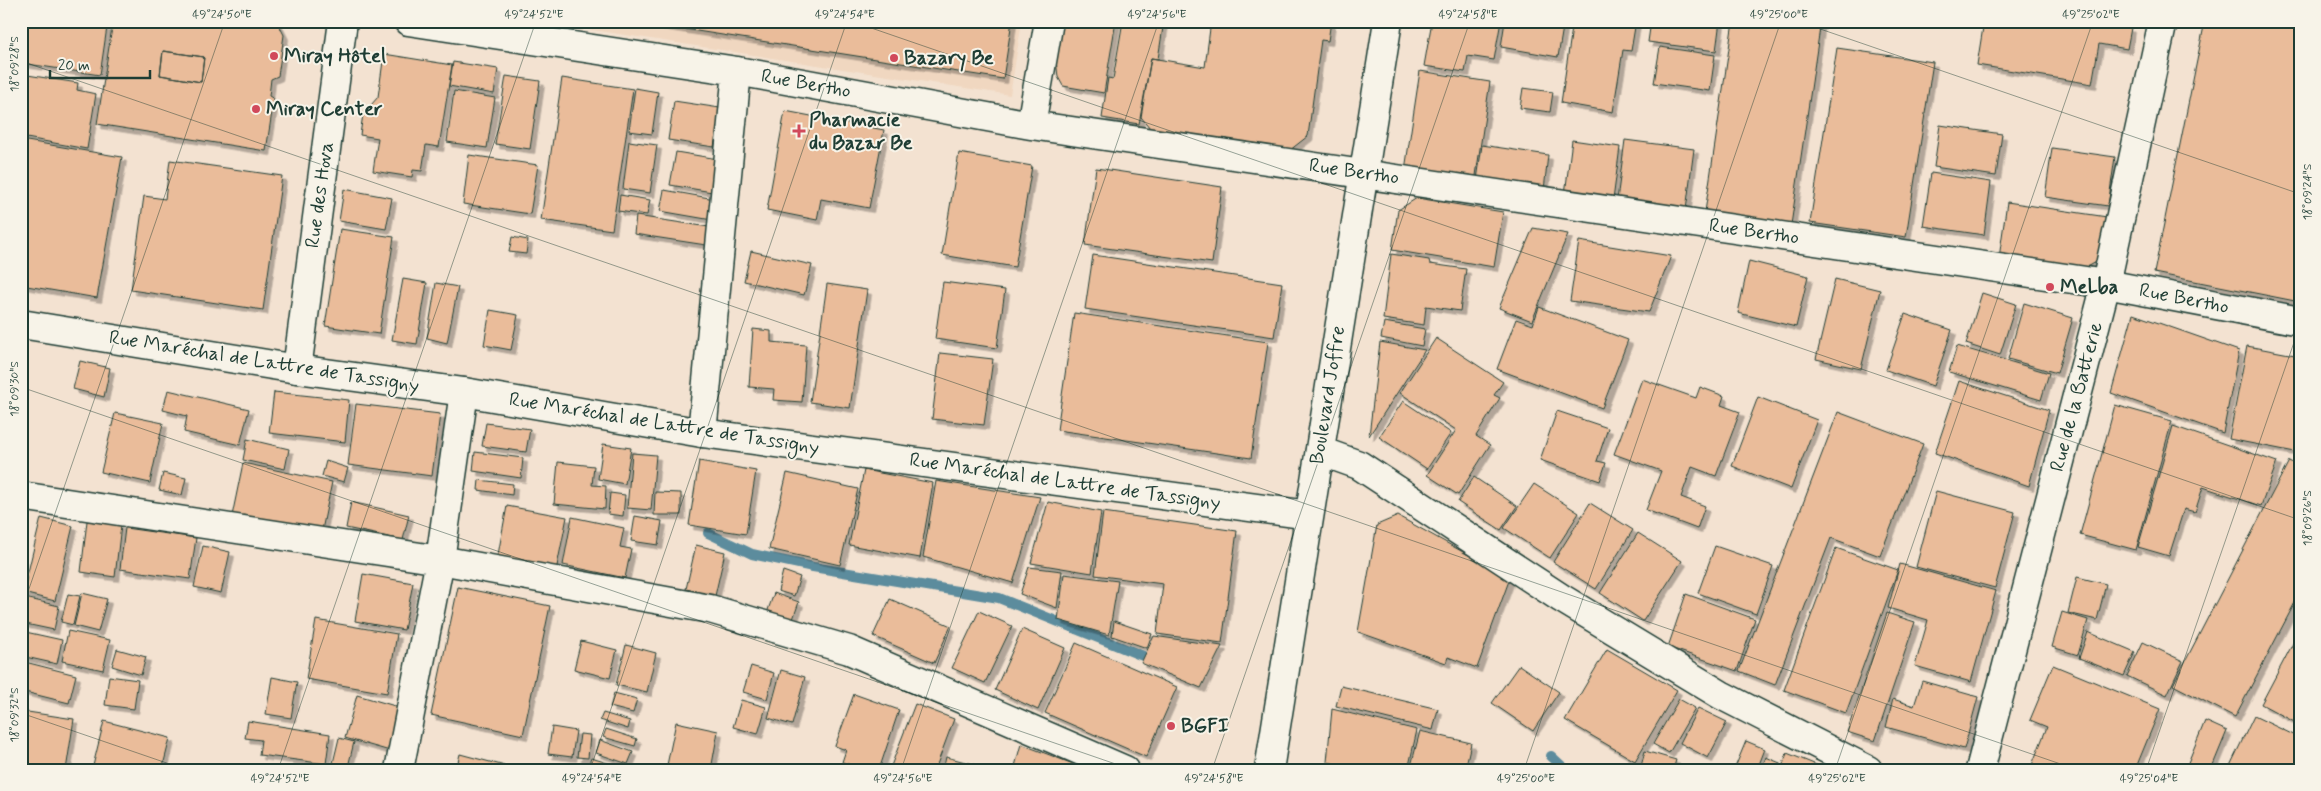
<svg xmlns="http://www.w3.org/2000/svg" width="2321" height="791" font-family="Mynerve,sans-serif">
  <style>
    .built { fill: #f0d7c0 }
    .lines { fill: none; stroke-linecap: round; stroke-linejoin: round }
    .stream { stroke: #5b8c9d; stroke-width: 10 }
    .building { fill: #eabc9a; stroke: #1f3d34; fill-rule: evenodd; filter: url(#shadow) }
    .minor-casing { stroke: #1f3d34; stroke-width: 31 }
    .tertiary-casing { stroke: #1f3d34; stroke-width: 31 }
    .minor { stroke: #f7f3e8; stroke-width: 28 }
    .tertiary { stroke: #f7f3e8; stroke-width: 28 }
    .ticks { fill: none; stroke: #1f3d34; stroke-width: 1; stroke-opacity: 0.45 }
    .poi-dot { fill: #d1495b; stroke: #f7f3e8; stroke-width: 2 }
    .labels { text-anchor: middle; dominant-baseline: central; stroke-width: 4; stroke-linejoin: round; paint-order: stroke }
    .poi-label { font-size: 20px; font-weight: bold; fill: #1f3d34; stroke: #f7f3e8; text-anchor: start }
    .street-label { font-size: 20px; fill: #1f3d34; stroke: #f7f3e8 }
    .neatline { fill: none; stroke: #1f3d34; stroke-width: 2 }
    .ticks-label { font-size: 12px; text-anchor: middle; fill: #1f3d34 }
  </style>
  <defs>
    <filter id="shadow"><feDropShadow dx="4.5" dy="4.5" stdDeviation="0" flood-color="#0004"/></filter>
  </defs>
  <rect width="100%" height="100%" fill="#f3e2d1"/>
  <filter id="ink" filterUnits="userSpaceOnUse"><feTurbulence type="fractalNoise" baseFrequency=".02" numOctaves="2"/><feDisplacementMap in="SourceGraphic" scale="10" xChannelSelector="R" yChannelSelector="G"/><feConvolveMatrix kernelMatrix="1 2 1 2 8 2 1 2 1" color-interpolation-filters="sRGB"/></filter>
  <g filter="url(#ink)">
    <path class="built" d="M535,21H1022L1010,95Z"/>
    <g class="lines">
      <path class="stream" d="M708,533L752,554L813,567L999,598L1143,656
        M1551,756L1566,770"/>
    </g>
    <path class="building" d="M21,21H83V24L107,27L100,75L21,63Z
      M113,21H277L284,35L278,76L271,79L269,96L274,99L266,151L97,124ZM163,51L204,57L201,82L160,75Z
      M633,21H1012L1003,79Z
      M1062,21H1116L1104,93L1063,86L1058,77L1056,60Z
      M1123,21H1164L1158,59L1151,58L1139,124L1102,118L1108,78L1113,79Z
      M1211,21H1331L1328,41L1321,40L1308,136L1285,154L1154,133L1141,117L1151,58L1205,67Z
      M1432,21H1501L1494,60L1468,56L1465,72L1424,66Z
      M1505,21H1564L1558,57L1501,47Z
      M1573,21H1636L1631,51L1623,50L1613,112L1561,103Z
      M1651,21H1720L1716,51L1648,42Z
      M1733,21H1821L1791,225L1705,212Z
      M1984,21H2106V24L2131,28L2127,49L2099,44L2092,84L1977,65Z
      M2205,21H2300V302L2154,273Z
      M1660,47L1715,55L1710,91L1654,83Z
      M1837,48L1933,62L1906,237L1810,223Z
      M163,51L204,57L201,82L160,75Z
      M384,54L452,65L439,147L426,145L422,171L413,170L412,177L373,171L378,138L360,135L363,114L378,97Z
      M453,62L498,69L494,94L449,86Z
      M1420,71L1490,82L1475,182L1405,170Z
      M21,74L78,83L77,90L96,94L87,149L21,137Z
      M506,76L540,81L530,149L495,144Z
      M562,78L633,89L612,230L541,220Z
      M635,88L658,92L652,134L629,131Z
      M1523,88L1553,92L1550,112L1520,108Z
      M454,91L495,98L487,148L447,142Z
      M674,101L720,108L714,147L668,140Z
      M785,111L884,130L869,208L821,199L817,220L767,210Z
      M1940,125L2002,134L1996,176L1934,167Z
      M21,140L122,157L97,298L21,285Z
      M1572,140L1620,147L1613,200L1565,194Z
      M1625,140L1694,149L1686,210L1617,200Z
      M629,141L657,145L650,193L623,189Z
      M1482,145L1548,155L1544,190L1477,180Z
      M2052,148L2115,157L2108,206L2045,197Z
      M676,152L718,159L712,192L670,185Z
      M959,153L1032,166L1015,267L942,255Z
      M469,155L538,165L530,214L463,204Z
      M170,160L282,176L263,310L131,290L144,196L165,199Z
      M1096,168L1222,187L1212,263L1085,245Z
      M1931,173L1991,182L1984,235L1923,226Z
      M344,189L392,198L386,229L339,221Z
      M664,190L715,199L712,220L660,211Z
      M620,195L650,200L647,215L618,211Z
      M1417,198L1503,212L1494,267L1392,250L1398,210Z
      M2007,202L2107,217L2100,260L2082,270L1999,258Z
      M636,216L709,227L706,245L634,234Z
      M1533,228L1568,234L1532,321L1499,308Z
      M340,229L394,237L379,334L325,326Z
      M512,237L528,240L526,254L509,252Z
      M1579,241L1671,256L1649,312L1570,301Z
      M751,251L812,265L804,295L744,281Z
      M1391,254L1429,260L1430,264L1466,269L1460,311L1426,306L1424,325L1383,319Z
      M1093,255L1282,283L1274,337L1085,309Z
      M1749,261L1808,276L1796,327L1738,313Z
      M403,279L427,283L417,344L392,340Z
      M1835,279L1880,290L1861,369L1816,359Z
      M943,282L1005,290L997,348L935,339Z
      M436,283L458,287L447,343L427,338Z
      M827,284L867,290L850,408L810,402Z
      M1982,293L2016,304L2000,355L1966,344Z
      M2024,303L2073,318L2057,373L2008,359Z
      M1539,307L1628,340L1602,408L1497,369L1516,319L1533,325Z
      M490,310L518,315L511,350L484,345Z
      M1074,313L1268,342L1251,458L1057,430Z
      M1905,314L1952,330L1933,386L1886,370Z
      M2133,314L2239,351L2223,433L2111,393Z
      M1384,322L1425,329L1422,346L1381,338Z
      M753,329L771,331V342L806,345L802,402L773,400L774,389L749,387Z
      M1436,338L1503,382L1494,395L1500,398L1476,436L1490,445L1458,495L1427,475L1456,430L1400,393Z
      M1380,342L1425,350L1369,436Z
      M1957,346L2049,373L2041,400L1949,372Z
      M2247,346L2300,356V453L2229,439Z
      M940,353L993,359L984,425L932,419Z
      M80,361L110,368L104,397L73,389Z
      M1642,379L1696,398L1700,387L1724,396L1721,405L1740,412L1716,476L1692,467L1681,497L1705,506L1697,529L1646,510L1661,471L1614,454Z
      M1959,381L2049,410L2029,486L1935,453Z
      M168,390L249,409L240,445L184,432L187,416L163,410Z
      M274,392L349,400L345,442L269,433Z
      M1758,397L1817,420L1791,489L1732,466Z
      M1403,401L1451,433L1427,469L1379,437Z
      M356,404L440,414L432,476L348,465Z
      M2115,405L2172,421L2136,550L2080,535Z
      M1557,411L1608,428L1597,461L1606,463L1600,481L1540,460Z
      M1838,412L1923,444L1880,556L1831,538L1775,685L1739,671Z
      M115,413L163,423L150,483L101,472Z
      M486,423L530,429L526,452L482,446Z
      M2173,426L2277,462L2261,506L2203,487L2195,512L2184,509L2169,556L2138,547Z
      M247,439L289,449L285,469L243,460Z
      M603,444L631,448L625,484L598,479Z
      M475,452L523,458L521,478L473,471Z
      M632,453L656,455L651,510L627,508Z
      M326,461L348,468L344,482L322,476Z
      M699,461L756,471L746,534L689,525Z
      M2289,461L2300,467V593L2235,717L2173,685Z
      M558,462L594,466L592,485L606,486L605,509L554,504Z
      M243,463L332,482L321,535L232,516Z
      M864,470L933,483L920,558L849,545Z
      M163,473L186,478L182,495L159,490Z
      M787,473L858,489L840,565L769,549Z
      M1474,477L1517,506L1501,530L1458,502Z
      M479,480L513,484L512,495L478,490Z
      M936,481L1040,497L1013,583L923,557Z
      M1534,484L1579,513L1550,558L1504,528Z
      M1936,491L2015,512L1995,588L1916,567Z
      M655,492L681,493V515H654Z
      M610,493L625,495L623,516L608,514Z
      M351,502L409,515L403,540L346,528Z
      M1048,502L1101,512L1092,573L1031,563Z
      M1590,503L1633,530L1596,589L1553,562Z
      M507,506L567,517L556,571L497,560Z
      M1103,512L1237,531L1222,643L1157,634L1163,584L1095,575Z
      M635,516L662,521L658,545L631,541Z
      M1398,516L1510,578L1477,668L1448,657L1446,663L1358,632L1377,525Z
      M572,517L624,528L620,547L631,549L625,578L563,565Z
      M41,518L73,526L55,601L23,593Z
      M87,521L121,525L115,577L81,572Z
      M125,528L196,538L190,579L120,569Z
      M1638,533L1682,561L1643,621L1600,593Z
      M696,545L725,552L715,596L686,589Z
      M203,546L230,552L221,593L194,587Z
      M1715,546L1773,566L1756,614L1698,593Z
      M1836,548L1898,570L1846,713L1784,690Z
      M1900,564L1996,591L1971,682L1915,666L1928,620L1888,608Z
      M1029,567L1062,571L1057,608L1020,594Z
      M783,571L800,577L794,596L778,591Z
      M363,574L413,583L404,630L355,621Z
      M1064,574L1118,581L1109,635L1058,620Z
      M2077,577L2106,584L2097,620L2068,613Z
      M458,587L550,606L523,735L431,715Z
      M82,593L107,599L98,632L74,626Z
      M774,593L799,602L792,622L767,613Z
      M68,594L80,596L73,625L61,622Z
      M1686,594L1755,619L1737,671L1668,647Z
      M25,598L59,606L54,630L21,623Z
      M890,599L951,626L934,663L873,636Z
      M979,611L1012,626L985,683L952,668Z
      M2062,612L2088,620L2078,655L2052,647Z
      M1887,613L1915,622L1875,741L1847,732Z
      M316,620L397,634L387,693L306,679Z
      M1114,621L1152,634L1147,648L1112,636Z
      M1022,629L1065,648L1038,710L995,690Z
      M2300,630V725L2261,704Z
      M21,631L62,640L57,664L21,656Z
      M68,631L110,640L103,670L62,661Z
      M2088,632L2135,652L2124,676L2079,658Z
      M1154,636L1222,646L1201,688L1141,663Z
      M581,641L617,650L610,678L574,669Z
      M2143,642L2183,661L2167,695L2127,676Z
      M1076,643L1177,687L1146,757L1045,713Z
      M626,645L656,653L647,692L616,685Z
      M117,649L146,657L141,675L112,666Z
      M1607,649L1677,690L1635,761L1565,720Z
      M21,661L76,675L69,703L21,691Z
      M1519,665L1559,692L1533,731L1492,703Z
      M2053,665L2160,709L2135,770H2030L2047,727L2030,720Z
      M751,666L774,673L767,699L743,692Z
      M781,670L805,677L792,725L768,718Z
      M109,676L138,680L134,709L105,705Z
      M272,677L297,682L291,718L266,714Z
      M1922,681L1978,697L1964,749L1886,727L1893,699L1914,706Z
      M1341,686L1438,709L1433,730L1336,706Z
      M614,693L637,699L633,713L610,707Z
      M854,694L899,710L879,770H866L842,762L846,750L835,746Z
      M357,695L402,708L390,751L345,738Z
      M1679,699L1695,708L1669,753L1653,744Z
      M741,700L766,707L758,734L733,727Z
      M915,704L954,719L935,770H901L891,766Z
      M1698,708L1727,722L1708,758L1680,743Z
      M1332,709L1417,730L1408,770L1384,767L1383,770H1364L1327,762Z
      M21,711L74,719L66,770H21Z
      M603,713L630,721L628,729L600,720Z
      M2254,716L2300,738V770H2228Z
      M104,721L170,738L162,770H92Z
      M248,721L330,734L326,764L259,755L261,740L245,738Z
      M2205,721L2227,731L2211,770H2185Z
      M676,722L718,731L711,770H666Z
      M552,727L576,731L572,757L548,754Z
      M606,729L637,739L635,746L603,737Z
      M1420,731L1471,743L1465,770H1410Z
      M580,734L590,735L588,758L577,757Z
      M339,738L354,742L348,767L333,763Z
      M600,740L633,752L628,764L596,753Z
      M1746,741L1765,749L1757,770H1734Z
      M1021,744L1089,770H1014Z
      M1645,751L1676,760L1673,770H1640Z
      M1787,753L1819,766L1817,770H1781Z
      M460,754L520,770H456Z
      M946,757L985,767L984,770H943Z
      M1766,757L1780,763L1778,770H1761Z
      M591,758L628,769V770H587Z"/>
    <g class="lines">
      <defs>
        <path id="minor" d="M408,21L737,71L1031,125L2106,284L2300,321
          M1031,125L1049,21
          M297,369L343,21
          M702,433L737,71
          M1320,451L1359,465L1561,598L1721,695L1868,770
          M21,496L440,560L710,609L849,650L1125,770
          M399,770L440,560L464,392
          M1980,770L2106,284L2163,21"/>
        <path id="tertiary" d="M21,324L297,369L464,392L702,433L1309,515
          M1269,770L1388,21"/>
      </defs>
      <use href="#minor" class="minor-casing"/>
      <use href="#tertiary" class="tertiary-casing"/>
      <use href="#minor" class="minor"/>
      <use href="#tertiary" class="tertiary"/>
    </g>
  </g>
  <path class="ticks" d="M851,21L2300,520M1797,21L2300,194M21,61L2078,770M21,387L1133,770M21,612L225,21M21,713L187,770M278,770L536,21M590,770L847,21M901,770L1159,21M1212,770L1470,21M1524,770L1781,21M1835,770L2093,21M2146,770L2300,325"/>
  <g class="poi-dot">
    <circle cx="274" cy="56" r="5"/>
    <circle cx="894" cy="58" r="5"/>
    <circle cx="256" cy="109" r="5"/>
    <path d="M796.5 123.5h5v5h5v5h-5v5h-5v-5h-5v-5h5z"/>
    <circle cx="2050" cy="287" r="5"/>
    <circle cx="1171" cy="726" r="5"/>
  </g>
  <g class="labels">
    <g class="poi-label">
      <text x="284" y="56">Miray Hôtel</text>
      <text x="904" y="58">Bazary Be</text>
      <text x="266" y="109">Miray Center</text>
      <text x="809" y="120">Pharmacie<tspan x="809" dy="23">du Bazar Be</tspan></text>
      <text x="2060" y="287">MeLba</text>
      <text x="1181" y="726">BGFI</text>
    </g>
    <g class="street-label">
      <text transform="translate(806 84) rotate(10)">Rue Bertho</text>
      <text transform="translate(1354 172) rotate(8)">Rue Bertho</text>
      <text transform="translate(320 195) rotate(-82)">Rue des Hova</text>
      <text transform="translate(1754 232) rotate(8)">Rue Bertho</text>
      <text transform="translate(2184 299) rotate(11)">Rue Bertho</text>
      <text transform="translate(264 362) rotate(9)">Rue Maréchal de Lattre de Tassigny</text>
      <text transform="translate(1328 395) rotate(-81)">Boulevard Joffre</text>
      <text transform="translate(2077 397) rotate(-75)">Rue de la Batterie</text>
      <text transform="translate(664 424) rotate(9)">Rue Maréchal de Lattre de Tassigny</text>
      <text transform="translate(1065 482) rotate(8)">Rue Maréchal de Lattre de Tassigny</text>
    </g>
  </g>
  <rect width="2321" height="791" fill="none" stroke="#f7f3e8" stroke-width="55"/>
  <path d="M50 70v8h100v-8" fill="none" stroke="#1f3d34" stroke-width="2.5"/>
  <text x="58" y="70" font-size="15" fill="#1f3d34" stroke="#f7f3e8" stroke-width="4" paint-order="stroke">20 m</text>
  <rect x="28" y="28" width="2266" height="736" class="neatline"/>
  <g class="ticks-label">
    <text x="222" y="18">49°24'50"E</text>
    <text x="534" y="18">49°24'52"E</text>
    <text x="845" y="18">49°24'54"E</text>
    <text x="1157" y="18">49°24'56"E</text>
    <text x="1468" y="18">49°24'58"E</text>
    <text x="1779" y="18">49°25'00"E</text>
    <text x="2091" y="18">49°25'02"E</text>
    <text transform="translate(14 64) rotate(-90)" y="4">18°09'28"S</text>
    <text transform="translate(2307 192) rotate(-90)" y="4">18°09'24"S</text>
    <text transform="translate(14 389) rotate(-90)" y="4">18°09'30"S</text>
    <text transform="translate(2307 518) rotate(-90)" y="4">18°09'26"S</text>
    <text transform="translate(14 715) rotate(-90)" y="4">18°09'32"S</text>
    <text x="280" y="782">49°24'52"E</text>
    <text x="592" y="782">49°24'54"E</text>
    <text x="903" y="782">49°24'56"E</text>
    <text x="1214" y="782">49°24'58"E</text>
    <text x="1526" y="782">49°25'00"E</text>
    <text x="1837" y="782">49°25'02"E</text>
    <text x="2149" y="782">49°25'04"E</text>
  </g>
</svg>
